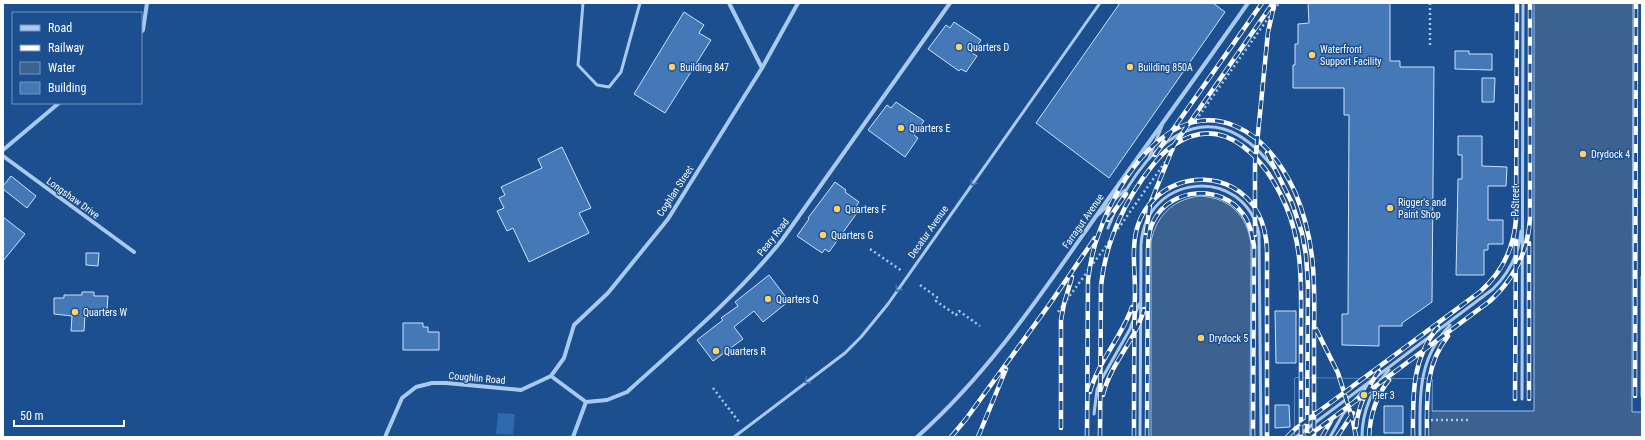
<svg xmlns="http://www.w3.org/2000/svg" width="1645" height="440" font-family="'Roboto Condensed',sans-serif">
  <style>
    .green { fill: #2e69ad }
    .water { fill: #3c6290; stroke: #9cc4f0 }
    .pier { fill: #1b4f8f }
    .building { fill: #4478b7; stroke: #cfe3fa }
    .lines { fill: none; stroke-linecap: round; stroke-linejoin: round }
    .path { stroke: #a9c9ee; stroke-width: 2.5; stroke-dasharray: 2 3; stroke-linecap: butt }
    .lane { stroke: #a9c9ee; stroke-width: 3 }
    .street { stroke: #a9c9ee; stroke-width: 4 }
    .rail-casing { stroke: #fff; stroke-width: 4.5 }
    .rail { stroke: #1b4f8f; stroke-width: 3; stroke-dasharray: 9; stroke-linecap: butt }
    .oneway { stroke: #4674ac }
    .poi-dot { fill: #ffd166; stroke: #1b4f8f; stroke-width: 1.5 }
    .labels { text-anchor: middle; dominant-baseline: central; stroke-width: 3; stroke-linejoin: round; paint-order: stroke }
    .poi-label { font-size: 10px; fill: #fff; stroke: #1b4f8f; text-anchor: start }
    .street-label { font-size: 10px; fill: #fff; stroke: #1b4f8f }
  </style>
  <rect width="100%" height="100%" fill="#1b4f8f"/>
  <path class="green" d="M498,413L515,414L513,435L496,434Z"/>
  <path class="water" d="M1534,3H1633L1632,397V412H1642V437H1295V378L1432,379V411H1534Z
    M1200,196C1230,198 1247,215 1251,244L1250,437H1151V242C1156,215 1174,199 1200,196Z"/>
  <path class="pier" d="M1295,378L1432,379L1431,437H1295Z"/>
  <path class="building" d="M1120,3H1213L1225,12L1109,178L1036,123Z
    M1308,3H1390V61H1400V67H1434L1432,302L1402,323V326H1379V346L1342,345V314H1348L1349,115H1344V88H1293V65H1295V44H1298V24L1309,23Z
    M684,12L704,25L699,33L711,40L665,113L634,94Z
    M954,22L981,40L972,53L977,56L966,72L961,69L959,71L928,49L946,25L950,28Z
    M1455,51H1469V54H1492V70L1455,69Z
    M1482,78H1495L1494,102H1482Z
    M896,102L924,121L914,135L918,138L905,157L868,130L887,105L891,108Z
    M1458,136H1482V166L1507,167L1506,186H1488V220H1503V244H1488V250H1484V275H1456L1458,179H1462V155H1458Z
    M562,147L591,208L579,213L589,233L529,262L513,228L507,231L497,211L504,208L499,198L505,195L501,187L542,168L538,159Z
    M11,176L36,196L27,208L3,189V186Z
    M835,182L846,190L845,192L859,202L855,208L859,210L829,252L825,249L822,253L797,236L809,219L808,218Z
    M3,217L25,234L3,261Z
    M86,253H99L98,266L86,265Z
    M769,275L789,301L763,322L754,311L734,327L743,339L713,361L697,340L723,320L721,318L738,306L735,302Z
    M82,292H94V296H108L107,310H95V316L85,315L84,331H71L72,316L54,314V298H64V295H82Z
    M1275,311H1296V363H1276Z
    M403,323H423V327H428V332H439V350H403Z
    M1275,405H1289L1290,427L1275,428Z
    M1384,406H1403V433H1384Z"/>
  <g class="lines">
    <path class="path" d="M1430,45V3
      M1196,120L1279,3
      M1118,229L1175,148
      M870,249L902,271
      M920,285L938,298L936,301L956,315L959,311L980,326
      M1058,312L1114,235
      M713,388L739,422
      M1431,420H1469"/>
    <path class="lane" d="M583,3L578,65L597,85L609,87L621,72L640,3
      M1149,158L1162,126
      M1098,215L1125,190
      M1108,228C1138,151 1206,78 1274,169
      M1642,396V277
      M1522,399L1523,3
      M1094,414L1097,390L1100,382L1130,329L1139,304
      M734,437L845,353L861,337L888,304L1100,3
      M1140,437L1141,246C1144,173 1244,164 1259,234L1261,437
      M1296,437L1493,289C1509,273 1519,253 1521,231
      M1330,437L1343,414L1366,387
      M1362,437C1362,412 1372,388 1389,370
      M1420,437C1420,393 1418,359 1450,325"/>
    <path class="street" d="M729,3L762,68
      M141,32L143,30L147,3
      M3,150L59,103
      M3,156L134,252
      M551,376L564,358L574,325L608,293L668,219L762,68L798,3
      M385,437L402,398L416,387L432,383H446L521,390L551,376L586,402
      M573,437L586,402L607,400L627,392C680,344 737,296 782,240L950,3
      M917,437C988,374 1040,296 1094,219C1145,147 1197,76 1248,3"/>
    <defs>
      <path id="rail" d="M1267,153L1292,203L1302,233L1306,255L1308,285L1307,437
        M1155,155L1262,3
        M1108,220L1126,194
        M1146,233L1150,204L1174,145L1273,3
        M1255,235V164L1268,32L1274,6
        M1316,329L1338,373L1353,421L1356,437
        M1090,392C1098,361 1122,337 1132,307
        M1103,395C1110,364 1136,340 1144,309
        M1635,396L1636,3
        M1515,399L1516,241
        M1529,399V243
        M1356,427C1358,406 1367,388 1379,371
        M1061,428V320L1064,304L1072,277
        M951,437L966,419L1049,305L1095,238
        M978,437L1006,369
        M1087,437L1088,280C1090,264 1093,248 1099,233C1117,181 1169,98 1235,126C1264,138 1282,164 1295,192C1315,239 1315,281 1314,331C1314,366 1314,402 1314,437
        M1100,437L1101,286C1105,246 1120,211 1143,178C1152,166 1161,153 1174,145C1226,110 1267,162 1286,206C1304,248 1301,292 1301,337C1301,370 1301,404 1301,437
        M1134,437C1134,388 1134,340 1135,291C1135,270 1131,246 1138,225C1151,186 1196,169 1232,187C1256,200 1266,224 1267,250V437
        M1147,437L1148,250C1148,240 1149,229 1154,220C1172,187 1221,184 1243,214C1250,223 1252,235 1254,246L1253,437
        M1287,437L1295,429L1481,291C1503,271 1514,248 1516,219L1517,3
        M1307,437L1490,301C1514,279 1528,252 1530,219V3
        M1322,437L1331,421
        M1337,437L1353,413
        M1369,437C1370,416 1376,396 1389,380
        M1413,437C1413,397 1411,359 1438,327
        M1427,437C1427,401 1424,366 1448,336"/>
    </defs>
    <use href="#rail" class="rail-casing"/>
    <use href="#rail" class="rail"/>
  </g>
  <defs><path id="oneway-chevron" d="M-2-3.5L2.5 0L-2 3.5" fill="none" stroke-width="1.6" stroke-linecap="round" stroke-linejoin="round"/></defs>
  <g class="oneway">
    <use href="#oneway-chevron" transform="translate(973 183) rotate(125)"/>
    <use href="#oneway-chevron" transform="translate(898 289) rotate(125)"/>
    <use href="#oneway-chevron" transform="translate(807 381) rotate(143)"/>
  </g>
  <g class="poi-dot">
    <circle cx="959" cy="47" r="4"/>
    <circle cx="1312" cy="55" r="4"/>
    <circle cx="672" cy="67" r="4"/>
    <circle cx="1130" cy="67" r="4"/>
    <circle cx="901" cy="128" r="4"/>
    <circle cx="1583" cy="154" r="4"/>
    <circle cx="1390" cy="208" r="4"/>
    <circle cx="837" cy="209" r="4"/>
    <circle cx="823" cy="235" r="4"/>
    <circle cx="768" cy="299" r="4"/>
    <circle cx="75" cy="312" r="4"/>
    <circle cx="1201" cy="338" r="4"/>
    <circle cx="716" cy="351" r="4"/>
    <circle cx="1364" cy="395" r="4"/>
  </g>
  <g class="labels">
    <g class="poi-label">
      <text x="967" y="47">Quarters D</text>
      <text x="1320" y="49">Waterfront<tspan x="1320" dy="12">Support Facility</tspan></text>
      <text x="680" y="67">Building 847</text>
      <text x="1138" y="67">Building 850A</text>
      <text x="909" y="128">Quarters E</text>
      <text x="1591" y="154">Drydock 4</text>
      <text x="1398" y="202">Rigger's and<tspan x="1398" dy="12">Paint Shop</tspan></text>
      <text x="845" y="209">Quarters F</text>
      <text x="831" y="235">Quarters G</text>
      <text x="776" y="299">Quarters Q</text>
      <text x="83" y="312">Quarters W</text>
      <text x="1209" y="338">Drydock 5</text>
      <text x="724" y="351">Quarters R</text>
      <text x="1372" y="395">Pier 3</text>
    </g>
    <g class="street-label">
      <text transform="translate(675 191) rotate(-57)">Coghlan Street</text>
      <text transform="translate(73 198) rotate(36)">Longshaw Drive</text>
      <text transform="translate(1515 201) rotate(-90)">P Street</text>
      <text transform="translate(1083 221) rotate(-55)">Farragut Avenue</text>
      <text transform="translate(928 232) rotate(-55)">Decatur Avenue</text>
      <text transform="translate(773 237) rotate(-52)">Peary Road</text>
      <text transform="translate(477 378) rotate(5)">Coughlin Road</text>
    </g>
  </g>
  <rect width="1645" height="440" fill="none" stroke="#ffffff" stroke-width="8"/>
  <rect x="12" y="12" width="130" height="92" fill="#1b4f8f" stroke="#7695bc"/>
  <rect x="20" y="25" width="20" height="6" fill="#a9c9ee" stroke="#7695bc"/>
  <text x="48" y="32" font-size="12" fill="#ffffff">Road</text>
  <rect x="20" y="45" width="20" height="6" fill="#ffffff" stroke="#7695bc"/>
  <text x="48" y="52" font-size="12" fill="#ffffff">Railway</text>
  <rect x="20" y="62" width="20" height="12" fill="#3c6290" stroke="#7695bc"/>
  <text x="48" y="72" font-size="12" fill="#ffffff">Water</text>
  <rect x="20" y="82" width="20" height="12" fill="#4478b7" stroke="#7695bc"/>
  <text x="48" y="92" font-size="12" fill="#ffffff">Building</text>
  <path d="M14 420v6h110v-6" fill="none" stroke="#ffffff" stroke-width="2"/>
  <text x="20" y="420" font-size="12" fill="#ffffff" stroke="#1b4f8f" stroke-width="3" paint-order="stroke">50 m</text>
</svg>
